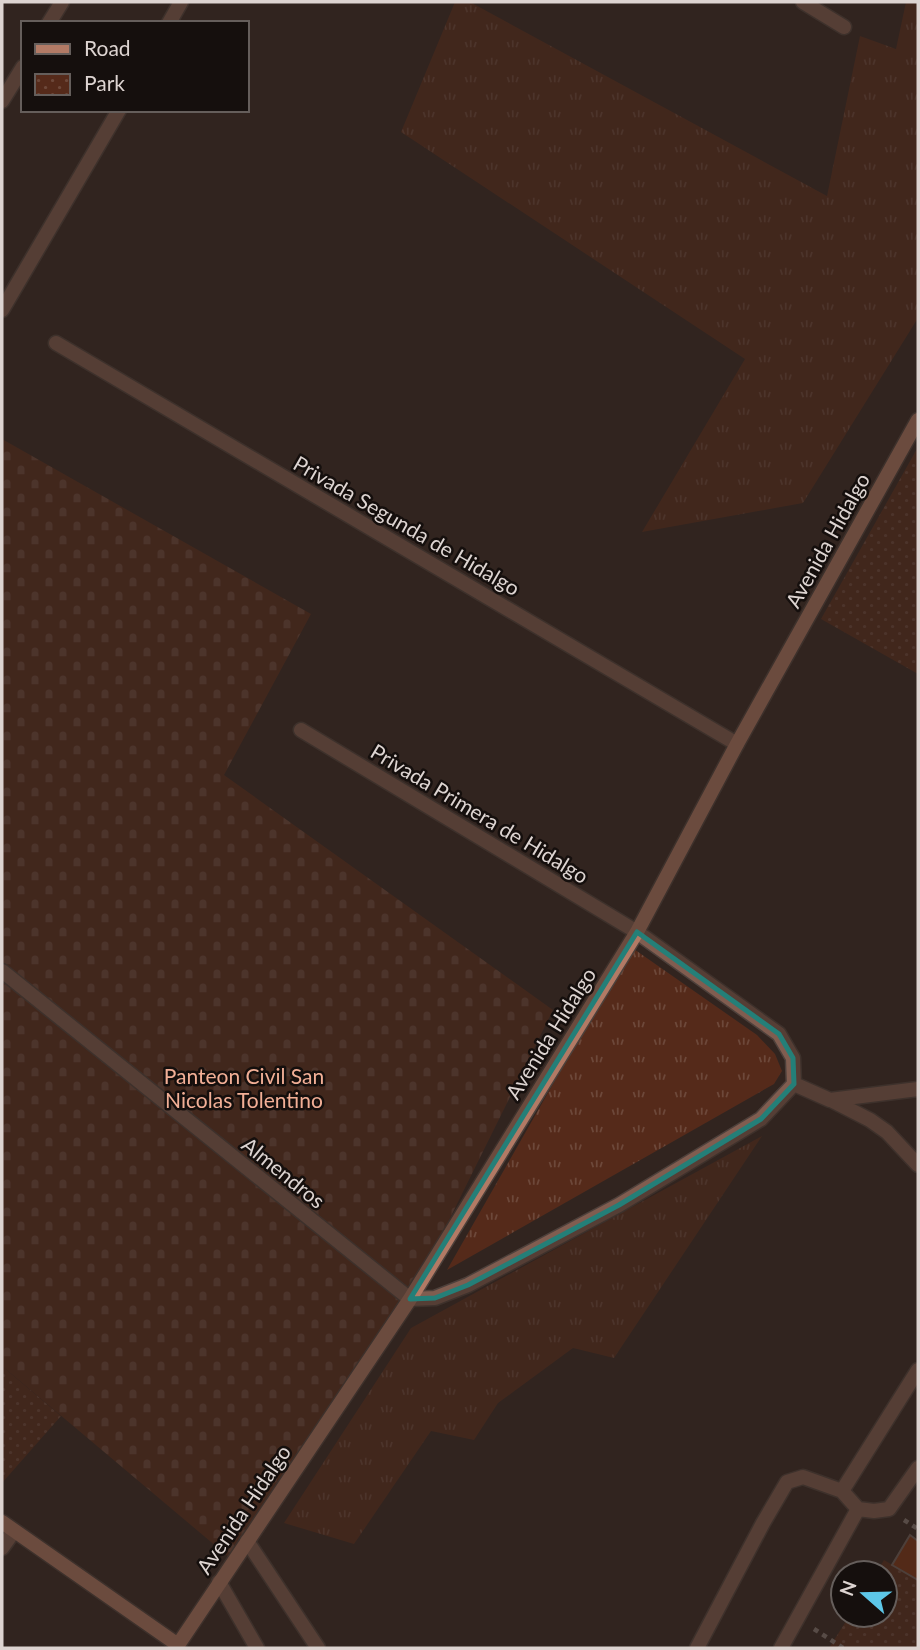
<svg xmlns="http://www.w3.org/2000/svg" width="920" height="1650" font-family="Lato,sans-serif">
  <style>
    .grass { fill: url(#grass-tufts) }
    .cemetery { fill: url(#cemetery-stones) }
    .park { fill: url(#park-dots) }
    .building { fill: #7c3111; stroke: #70615b; stroke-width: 2 }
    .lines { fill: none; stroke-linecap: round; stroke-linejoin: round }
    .lane-casing { stroke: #4d403b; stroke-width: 17 }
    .street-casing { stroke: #4d403b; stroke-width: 17 }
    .secondary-casing { stroke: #4d403b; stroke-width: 17 }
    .path { stroke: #867b77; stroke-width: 4.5; stroke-dasharray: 5 5; stroke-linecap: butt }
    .lane { stroke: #805d50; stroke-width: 14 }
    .street { stroke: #805d50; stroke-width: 14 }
    .secondary { stroke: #b27a65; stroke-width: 14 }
    .marked { fill: none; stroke: #247f78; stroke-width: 5; stroke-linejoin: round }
    .labels { text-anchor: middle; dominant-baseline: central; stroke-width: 5; stroke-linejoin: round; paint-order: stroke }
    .street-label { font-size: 21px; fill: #ddd4d1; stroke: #150f0d }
    .park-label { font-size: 21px; fill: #f2af96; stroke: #150f0d }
  </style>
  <defs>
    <pattern id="grass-tufts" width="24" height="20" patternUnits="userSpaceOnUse" patternTransform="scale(1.75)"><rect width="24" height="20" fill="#552a1a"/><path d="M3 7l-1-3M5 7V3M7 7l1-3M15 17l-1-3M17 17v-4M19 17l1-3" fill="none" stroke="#6d483a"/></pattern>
    <pattern id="cemetery-stones" width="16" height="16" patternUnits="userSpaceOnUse" patternTransform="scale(1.75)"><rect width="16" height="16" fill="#552a1a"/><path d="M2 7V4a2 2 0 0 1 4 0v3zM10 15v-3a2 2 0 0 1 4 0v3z" fill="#6d483a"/></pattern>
    <pattern id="park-dots" width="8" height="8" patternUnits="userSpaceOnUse" patternTransform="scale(1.75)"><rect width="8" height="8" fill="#552a1a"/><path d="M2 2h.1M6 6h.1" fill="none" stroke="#6d483a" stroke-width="1.8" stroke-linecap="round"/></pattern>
  </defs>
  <rect width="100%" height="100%" fill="#31241f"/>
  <path class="grass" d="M455,2H470L827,196L860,36L896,49L906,2H918V318L803,503L642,532L745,359L401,132Z
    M631,947L757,1035L775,1054L782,1071L774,1084L447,1270Z
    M762,1136L614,1358L573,1348L498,1403L474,1440L431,1431L354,1544L284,1523L411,1328Z"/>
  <path class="cemetery" d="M2,439L311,614L224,775L553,1010L410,1299L230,1558L2,1366Z"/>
  <path class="park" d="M918,447V674L821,619Z
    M2,1366L61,1416L2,1483Z
    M884,1560L918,1580V1648H829L850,1615H885V1573H876Z"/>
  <path class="building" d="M910,1535L918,1541V1580L892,1565Z"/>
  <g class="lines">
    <defs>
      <path id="lane" d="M49,23L62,2
        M169,23L181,2
        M2,101L23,67
        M2,310L119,110
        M2,971L410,1299"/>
      <path id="street" d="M803,2L844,27
        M56,343L737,744
        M301,730L637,932L779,1034L793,1058L794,1084L761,1119L619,1205L468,1285L435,1298L410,1299
        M794,1084L830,1100L918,1089
        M831,1100L870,1120L887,1132L918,1165
        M842,1491L918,1370
        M247,1541L318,1648
        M2,1548L14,1531
        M219,1582L257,1648
        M697,1648L763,1523L787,1482L803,1477L842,1491L858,1509L874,1511L889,1509L918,1468
        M781,1648L858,1509"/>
      <path id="secondary" d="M2,1522L178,1645L410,1299L637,932L737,744L918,420"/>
    </defs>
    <use href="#lane" class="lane-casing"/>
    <use href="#street" class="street-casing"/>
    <use href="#secondary" class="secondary-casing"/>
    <path class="path" d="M904,1520L918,1529
      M814,1629L843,1648"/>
    <use href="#lane" class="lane"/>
    <use href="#street" class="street"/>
    <use href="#secondary" class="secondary"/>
  </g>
  <path d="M0 0H920V1650H0ZM637,932L779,1034L793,1058L794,1084L761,1119L619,1205L468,1285L435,1298L410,1299Z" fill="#31241f" fill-opacity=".55" fill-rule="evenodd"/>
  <path class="marked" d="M637,932L779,1034L793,1058L794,1084L761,1119L619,1205L468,1285L435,1298L410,1299Z"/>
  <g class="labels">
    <g class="street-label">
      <text transform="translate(407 525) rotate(30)">Privada Segunda de Hidalgo</text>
      <text transform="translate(827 540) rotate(-61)">Avenida Hidalgo</text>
      <text transform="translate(480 813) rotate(31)">Privada Primera de Hidalgo</text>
      <text transform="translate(550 1033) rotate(-58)">Avenida Hidalgo</text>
      <text transform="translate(284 1172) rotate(39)">Almendros</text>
      <text transform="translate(243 1509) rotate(-56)">Avenida Hidalgo</text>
    </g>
    <g class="park-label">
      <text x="244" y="1075">Panteon Civil San<tspan x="244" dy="24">Nicolas Tolentino</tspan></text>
    </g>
  </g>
  <rect width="920" height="1650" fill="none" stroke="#ddd4d1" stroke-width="7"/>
  <rect x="21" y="21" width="228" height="91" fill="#150f0d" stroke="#655e5b" stroke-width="2"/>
  <rect x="35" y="44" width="35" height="10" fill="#b27a65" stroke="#655e5b" stroke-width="2"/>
  <text x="84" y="56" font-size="21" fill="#ddd4d1">Road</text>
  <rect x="35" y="74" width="35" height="21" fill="url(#park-dots)" stroke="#655e5b" stroke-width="2"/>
  <text x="84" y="91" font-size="21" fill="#ddd4d1">Park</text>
  <g transform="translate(864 1594) rotate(290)"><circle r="33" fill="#150f0d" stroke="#655e5b" stroke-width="2"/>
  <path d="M0-5L12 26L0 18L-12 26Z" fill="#5dc7e8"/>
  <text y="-10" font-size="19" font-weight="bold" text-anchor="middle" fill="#ddd4d1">N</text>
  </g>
</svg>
